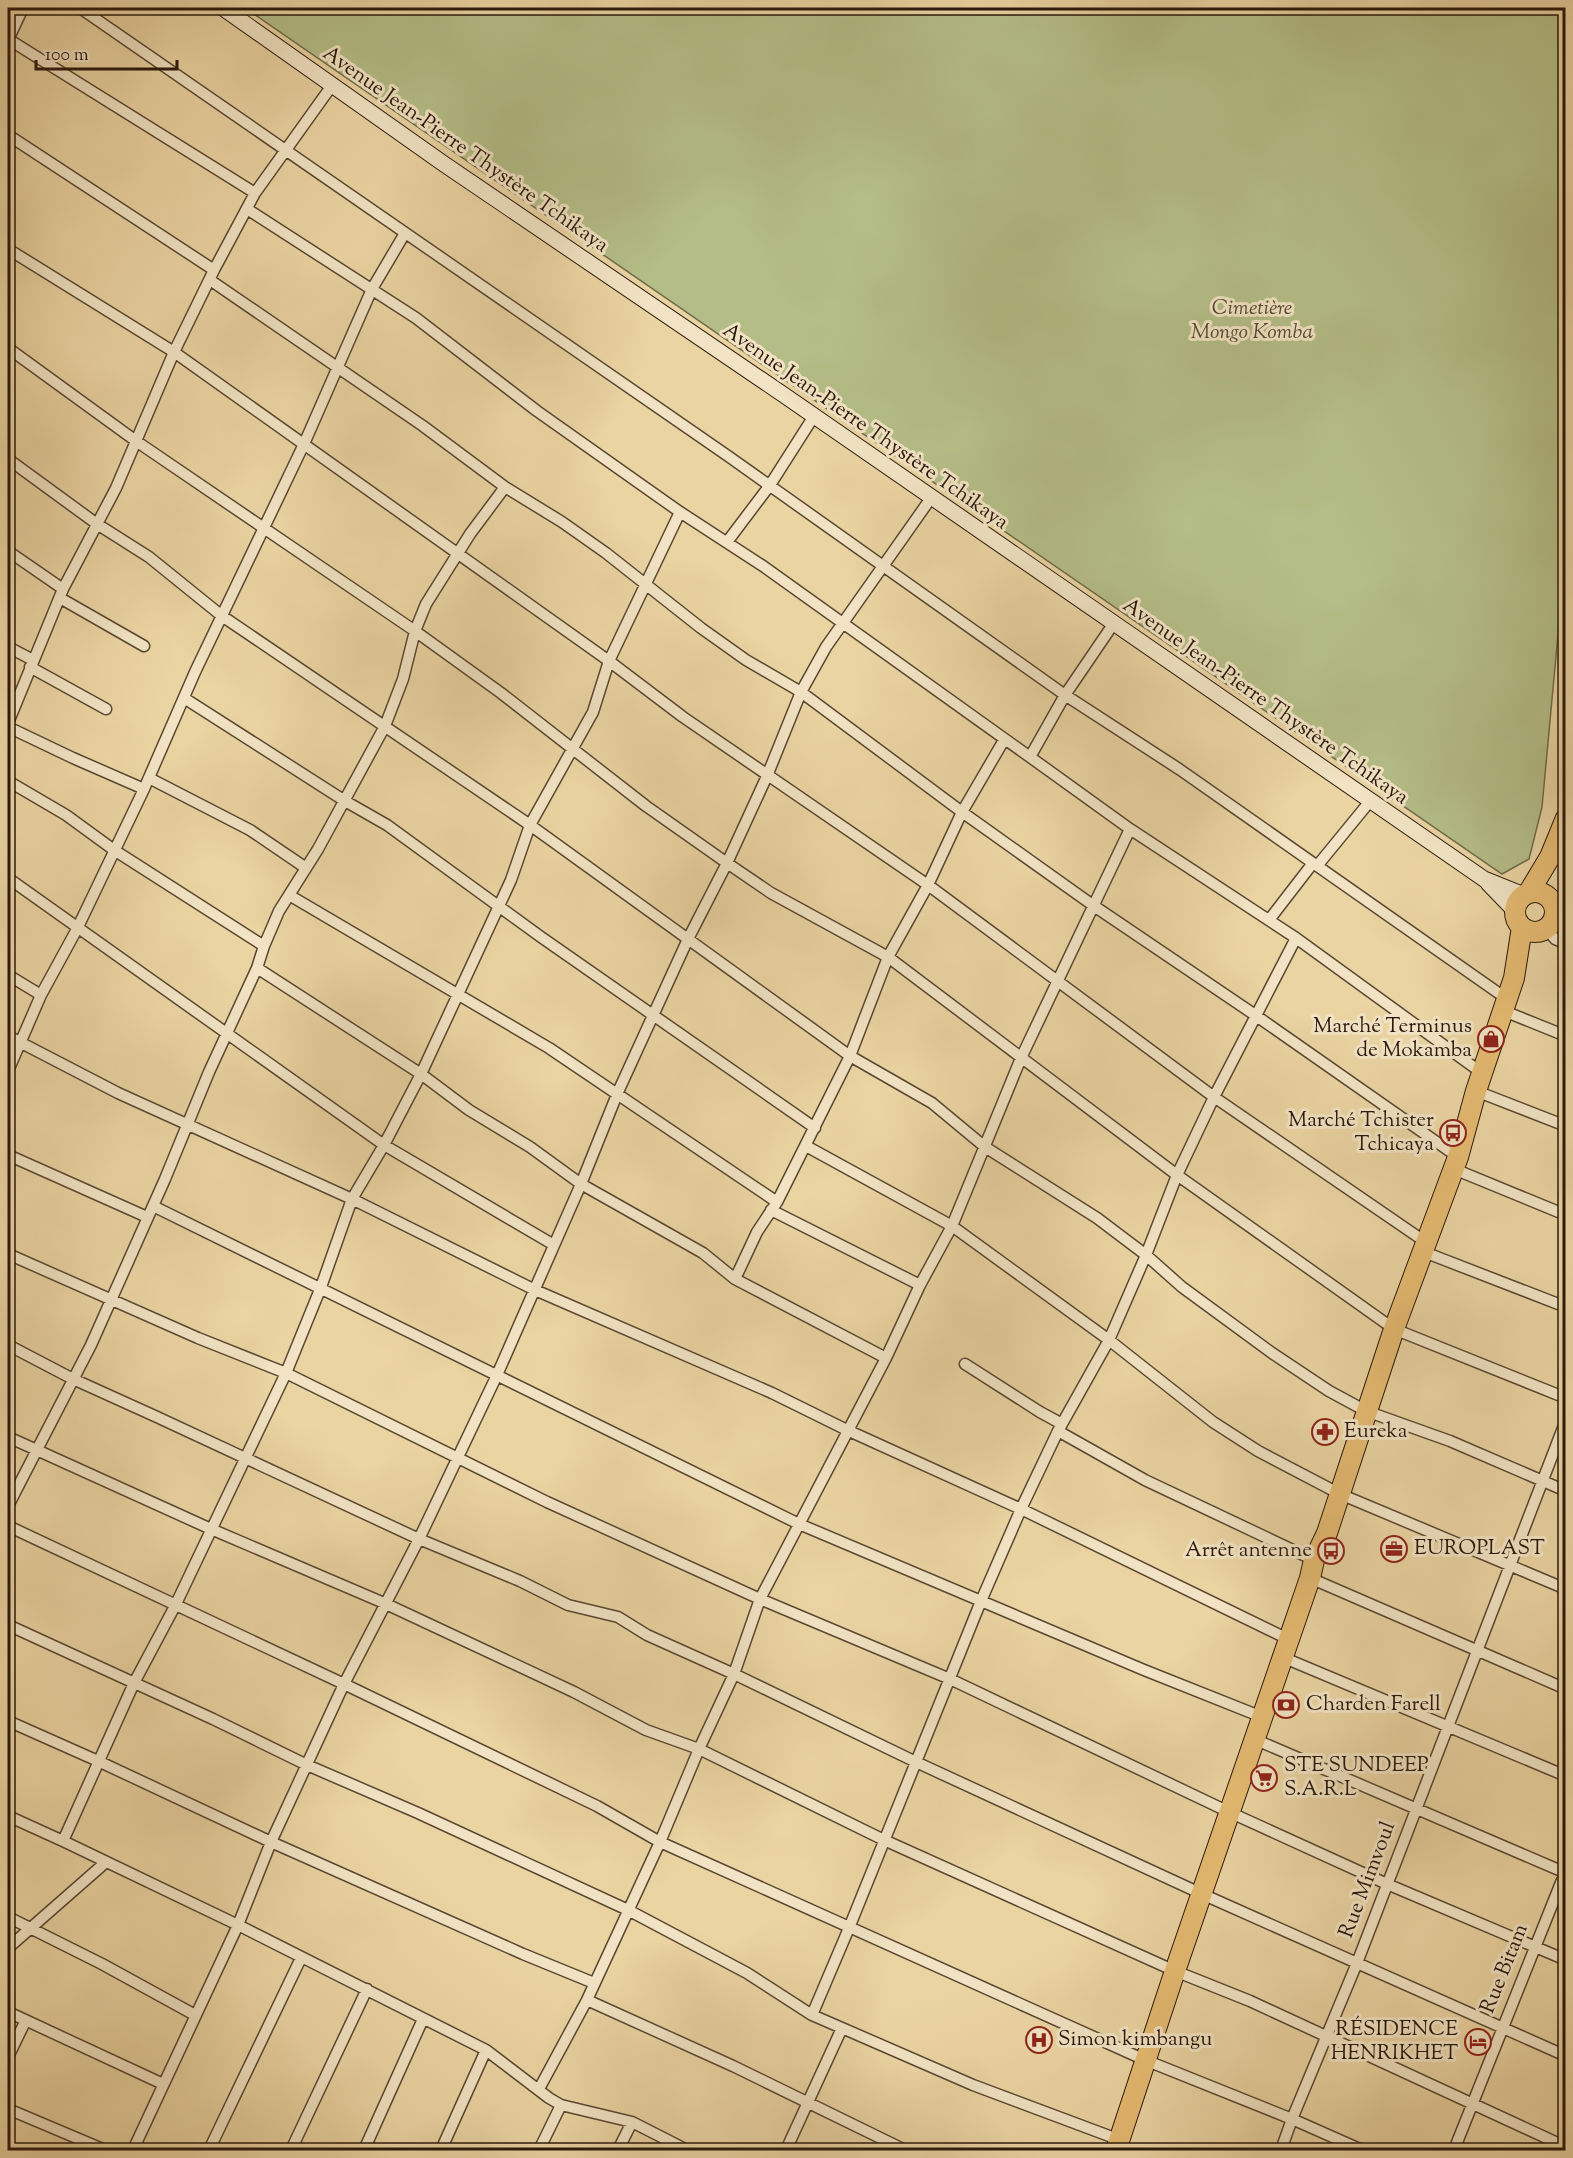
<svg xmlns="http://www.w3.org/2000/svg" width="1573" height="2158" font-family="'Sorts Mill Goudy',serif">
  <style>
    .green { fill: #b4bd87; stroke: #6f6a4a; stroke-width: 1.5 }
    .lines { fill: none; stroke-linecap: round; stroke-linejoin: round }
    .street-casing { stroke: #5a4732; stroke-width: 13 }
    .secondary-casing { stroke: #2a180c; stroke-width: 17 }
    .highway-casing { stroke: #2a180c; stroke-width: 22 }
    .street { stroke: #f1e3c3; stroke-width: 10 }
    .secondary { stroke: #f1e3c3; stroke-width: 15 }
    .highway { stroke: #e5ba71; stroke-width: 20 }
    .labels { text-anchor: middle; dominant-baseline: central; stroke-width: 6; stroke-linejoin: round; paint-order: stroke }
    .street-label { font-size: 21px; fill: #2a180c; stroke: #f1e3c3 }
    .park-label { font-size: 21px; font-style: italic; fill: #534a31; stroke: #f1e3c3 }
    .poi-label { font-size: 21px; fill: #2a180c; stroke: #f1e3c3; text-anchor: start }
  </style>
  <rect width="100%" height="100%" fill="#ead4a2"/>
  <filter id="stains"><feTurbulence type="fractalNoise" baseFrequency=".00333" numOctaves="4"/><feColorMatrix values="0 0 0 0 .2 0 0 0 0 .09 0 0 0 0 .02 0 0 0 .5 -.17"/></filter>
  <radialGradient id="worn" r=".72"><stop offset=".6" stop-color="#630" stop-opacity="0"/><stop offset="1" stop-color="#630" stop-opacity=".3"/></radialGradient>
  <path class="green" d="M245,8H1565L1566,548L1542,807L1529,859L1502,874Z"/>
  <g class="lines">
    <defs>
      <path id="street" d="M80,8L728,456L1065,695L1179,769L1507,999
        M8,39L255,193
        M8,40L23,8
        M8,135L214,270
        M247,209L416,318L537,411L680,512L763,566L1030,757
        M8,249L174,352L609,661L683,717L928,885L1214,1097L1427,1243
        M210,280L423,426L505,487L562,522L606,553L701,628L746,660L801,692L962,812L1094,906L1255,1015L1458,1157
        M8,348L136,441L415,631L501,693L646,806L727,863L771,893L888,957L1177,1175L1394,1329L1566,1398
        M8,459L97,524L149,557L222,616L530,825L850,1056L932,1103L985,1147L1097,1218L1146,1255L1182,1287L1272,1353L1329,1391L1366,1411L1450,1441L1566,1491
        M727,542L770,485L814,416
        M8,551L63,589
        M60,598L144,646
        M8,647L33,660
        M30,667L106,709
        M184,698L345,801L387,825L541,937L815,1128
        M8,723L63,589L116,488L174,352L214,270L255,193L333,84
        M8,727L73,758L144,789
        M149,778L250,830L306,868
        M8,781L66,815L114,850L264,946
        M1130,829L1296,938L1482,1073
        M1551,853L1566,859
        M1317,866L1371,800
        M8,878L384,1145L554,1245
        M289,895L549,1048L777,1202
        M1269,920L1313,863
        M1546,929L1555,939L1566,944
        M257,968L421,1074L469,1110L530,1147L581,1184L703,1253L735,1279L886,1358
        M8,975L41,995
        M1504,1011L1566,1036
        M8,1036L118,1093L352,1199L535,1290L772,1393L847,1430L1021,1509L1288,1639
        M8,1071L41,995L77,929L144,789L195,672L304,444L372,289L405,233
        M1476,1091L1566,1126
        M806,1146L952,1226L1109,1340L1213,1422L1258,1451L1340,1494L1566,1589
        M8,1155L147,1217
        M1454,1169L1566,1215
        M153,1206L799,1524L1144,1670L1262,1717
        M771,1210L920,1285
        M1424,1252L1566,1307
        M8,1254L198,1338L286,1373L547,1502L760,1599L950,1679L1229,1812L1387,1884L1566,1960
        M735,1279L757,1232L777,1202L850,1056L888,957L928,885L962,812L1004,740
        M8,1345L73,1379L157,1417L419,1539L520,1581L568,1605L618,1617L647,1635L734,1674L916,1762L1202,1894L1566,2056
        M965,1364L1040,1412L1062,1424
        M1058,1431L1145,1480L1314,1560
        M8,1437L211,1529L384,1603L574,1692L646,1730L699,1749L884,1840L1175,1971L1250,2001L1566,2147
        M8,1506L91,1345L165,1179L209,1072L257,968L264,946L279,911L318,849L385,726L403,679L415,631L426,604L470,534L505,487
        M8,1526L344,1684L597,1806L660,1842L1145,2060L1292,2119L1362,2150
        M1310,1578L1566,1689
        M8,1625L213,1719L307,1765L418,1813L628,1910L747,1973L812,2015L842,2028L973,2085L1120,2140
        M1282,1657L1566,1776
        M8,1721L98,1761L271,1842L523,1954L594,1983
        M1254,1739L1566,1873
        M8,1816L63,1841L238,1925L486,2050L549,2098L561,2105L632,2122L687,2150
        M63,1841L134,1683L175,1606L286,1373L321,1287L352,1199L384,1145L421,1074L511,880L530,825L593,712L609,661L680,512
        M8,1917L102,1964L195,2015
        M8,1948L106,1862
        M587,2000L733,2066L905,2150
        M8,2012L163,2084
        M812,2015L849,1928L981,1601L1021,1509L1058,1431L1109,1340L1146,1255L1177,1175L1214,1097L1296,938
        M8,2057L25,2022
        M539,2089L587,2000L660,1842L699,1749L734,1674L760,1599L886,1358L920,1285L952,1226L1021,1058L1130,829L1030,757L1065,695L1114,623
        M8,2109L105,2150
        M133,2150L238,1925L271,1842L344,1684L419,1539L497,1375L581,1184L618,1092L688,939L727,863L767,776L801,692L826,647L931,498
        M209,2150L301,1958
        M291,2150L367,1989
        M364,2150L423,2019
        M441,2150L486,2050
        M539,2150L561,2105
        M618,2150L632,2122
        M786,2150L842,2028
        M1281,2150L1292,2119L1357,1963L1566,1420
        M1454,2150L1566,1870"/>
      <path id="secondary" d="M223,8L444,164L781,393L1484,879L1524,895
        M1488,883L1515,911"/>
      <path id="highway" d="M1515 912a20 20 0 1 1 40 0a20 20 0 1 1-40 0Z
        M1529,892L1550,857L1566,818
        M1116,2150L1175,1971L1310,1578L1314,1560L1327,1533L1394,1329L1458,1157L1476,1091L1514,978L1522,927"/>
    </defs>
    <use href="#street" class="street-casing"/>
    <use href="#secondary" class="secondary-casing"/>
    <use href="#highway" class="highway-casing"/>
    <use href="#street" class="street"/>
    <use href="#secondary" class="secondary"/>
    <use href="#highway" class="highway"/>
  </g>
  <defs>
    <symbol id="shop-ring" viewBox="-11 -11 22 22"><circle r="9.5" fill="#f1e3c3" stroke="#8f2418" stroke-width="1.5"/><path d="M-5-2.5h2.3a2.7 3.5 0 0 1 5.4 0H5L5.5 6h-11ZM-1.5-2.5h3a1.5 2.3 0 0 0-3 0Z" fill="#8f2418"/></symbol>
    <symbol id="bus-ring" viewBox="-11 -11 22 22"><circle r="9.5" fill="#f1e3c3" stroke="#8f2418" stroke-width="1.5"/><path d="M-5-6H5V4H4V6H2V4H-2V6H-4V4H-5ZM-3.5-4V0h7V-4ZM-3.5 1.2v1.5H-2V1.2ZM2 1.2v1.5H3.5V1.2Z" fill="#8f2418"/></symbol>
    <symbol id="pharmacy-ring" viewBox="-11 -11 22 22"><circle r="9.5" fill="#f1e3c3" stroke="#8f2418" stroke-width="1.5"/><path d="M-2-6h4v4h4v4h-4v4h-4v-4h-4v-4h4Z" fill="#8f2418"/></symbol>
    <symbol id="office-ring" viewBox="-11 -11 22 22"><circle r="9.5" fill="#f1e3c3" stroke="#8f2418" stroke-width="1.5"/><path d="M-6-3h4V-5.5h4V-3h4V5H-6ZM-1-4.5V-3h2v-1.5ZM-6 0V1H6V0Z" fill="#8f2418"/></symbol>
    <symbol id="bank-ring" viewBox="-11 -11 22 22"><circle r="9.5" fill="#f1e3c3" stroke="#8f2418" stroke-width="1.5"/><path d="M-6-4H6V4H-6ZM0-2.3a2.3 2.3 0 1 0 0 4.6a2.3 2.3 0 1 0 0-4.6Z" fill="#8f2418"/></symbol>
    <symbol id="supermarket-ring" viewBox="-11 -11 22 22"><circle r="9.5" fill="#f1e3c3" stroke="#8f2418" stroke-width="1.5"/><path d="M-6-5.5h2.5l.6 2H6L4.5 2H-2.5L-4.4-4H-6ZM-1.5 3.2a1.3 1.3 0 1 0 .1 0ZM3 3.2a1.3 1.3 0 1 0 .1 0Z" fill="#8f2418"/></symbol>
    <symbol id="hospital-ring" viewBox="-11 -11 22 22"><circle r="9.5" fill="#f1e3c3" stroke="#8f2418" stroke-width="1.5"/><path d="M-5-5h3v3.5h4V-5h3V5h-3V1.5h-4V5h-3Z" fill="#8f2418"/></symbol>
    <symbol id="hotel-ring" viewBox="-11 -11 22 22"><circle r="9.5" fill="#f1e3c3" stroke="#8f2418" stroke-width="1.5"/><path d="M-6-4.5h1.5V1H6V5H4.5V3h-9V5H-6ZM-4 0a1.8 1.8 0 1 1 3.6 0ZM.5 0V-2.5h3Q6-2.5 6 0Z" fill="#8f2418"/></symbol>
  </defs>
  <g fill-rule="evenodd">
    <use href="#shop-ring" x="1476" y="1024" width="30" height="30"/>
    <use href="#bus-ring" x="1438" y="1118" width="30" height="30"/>
    <use href="#pharmacy-ring" x="1310" y="1417" width="30" height="30"/>
    <use href="#office-ring" x="1379" y="1534" width="30" height="30"/>
    <use href="#bus-ring" x="1316" y="1536" width="30" height="30"/>
    <use href="#bank-ring" x="1271" y="1690" width="30" height="30"/>
    <use href="#supermarket-ring" x="1249" y="1763" width="30" height="30"/>
    <use href="#hospital-ring" x="1024" y="2025" width="30" height="30"/>
    <use href="#hotel-ring" x="1463" y="2027" width="30" height="30"/>
  </g>
  <g class="labels">
    <g class="street-label">
      <text transform="translate(465 150) rotate(35)">Avenue Jean-Pierre Thystère Tchikaya</text>
      <text transform="translate(865 427) rotate(35)">Avenue Jean-Pierre Thystère Tchikaya</text>
      <text transform="translate(1265 702) rotate(35)">Avenue Jean-Pierre Thystère Tchikaya</text>
      <text transform="translate(1368 1880) rotate(-69)">Rue Mimvoul</text>
      <text transform="translate(1505 1969) rotate(-68)">Rue Bitam</text>
    </g>
    <g class="park-label">
      <text x="1252" y="309">Cimetière<tspan x="1252" dy="24">Mongo Komba</tspan></text>
    </g>
    <g class="poi-label">
      <text x="1472" y="1027" text-anchor="end">Marché Terminus<tspan x="1472" dy="24">de Mokamba</tspan></text>
      <text x="1434" y="1121" text-anchor="end">Marché Tchister<tspan x="1434" dy="24">Tchicaya</tspan></text>
      <text x="1344" y="1432">Eureka</text>
      <text x="1414" y="1549">EUROPLAST</text>
      <text x="1312" y="1551" text-anchor="end">Arrêt antenne</text>
      <text x="1306" y="1705">Charden Farell</text>
      <text x="1284" y="1766">STE SUNDEEP<tspan x="1284" dy="24">S.A.R.L</tspan></text>
      <text x="1458" y="2030" text-anchor="end">RÉSIDENCE<tspan x="1458" dy="24">HENRIKHET</tspan></text>
      <text x="1058" y="2040">Simon kimbangu</text>
    </g>
  </g>
  <rect width="1573" height="2158" fill="none" stroke="#ead4a2" stroke-width="30"/>
  <rect x="9" y="9" width="1555" height="2140" fill="none" stroke="#2a180c" stroke-width="3"/>
  <rect x="15" y="15" width="1543" height="2128" fill="none" stroke="#2a180c" stroke-width="1.5"/>
  <path d="M36 60v9h141v-9" fill="none" stroke="#2a180c" stroke-width="3"/>
  <text x="45" y="60" font-size="18" fill="#2a180c" stroke="#f1e3c3" stroke-width="4.5" paint-order="stroke">100 m</text>
  <rect width="100%" height="100%" filter="url(#stains)"/>
  <rect width="100%" height="100%" fill="url(#worn)"/>
</svg>
